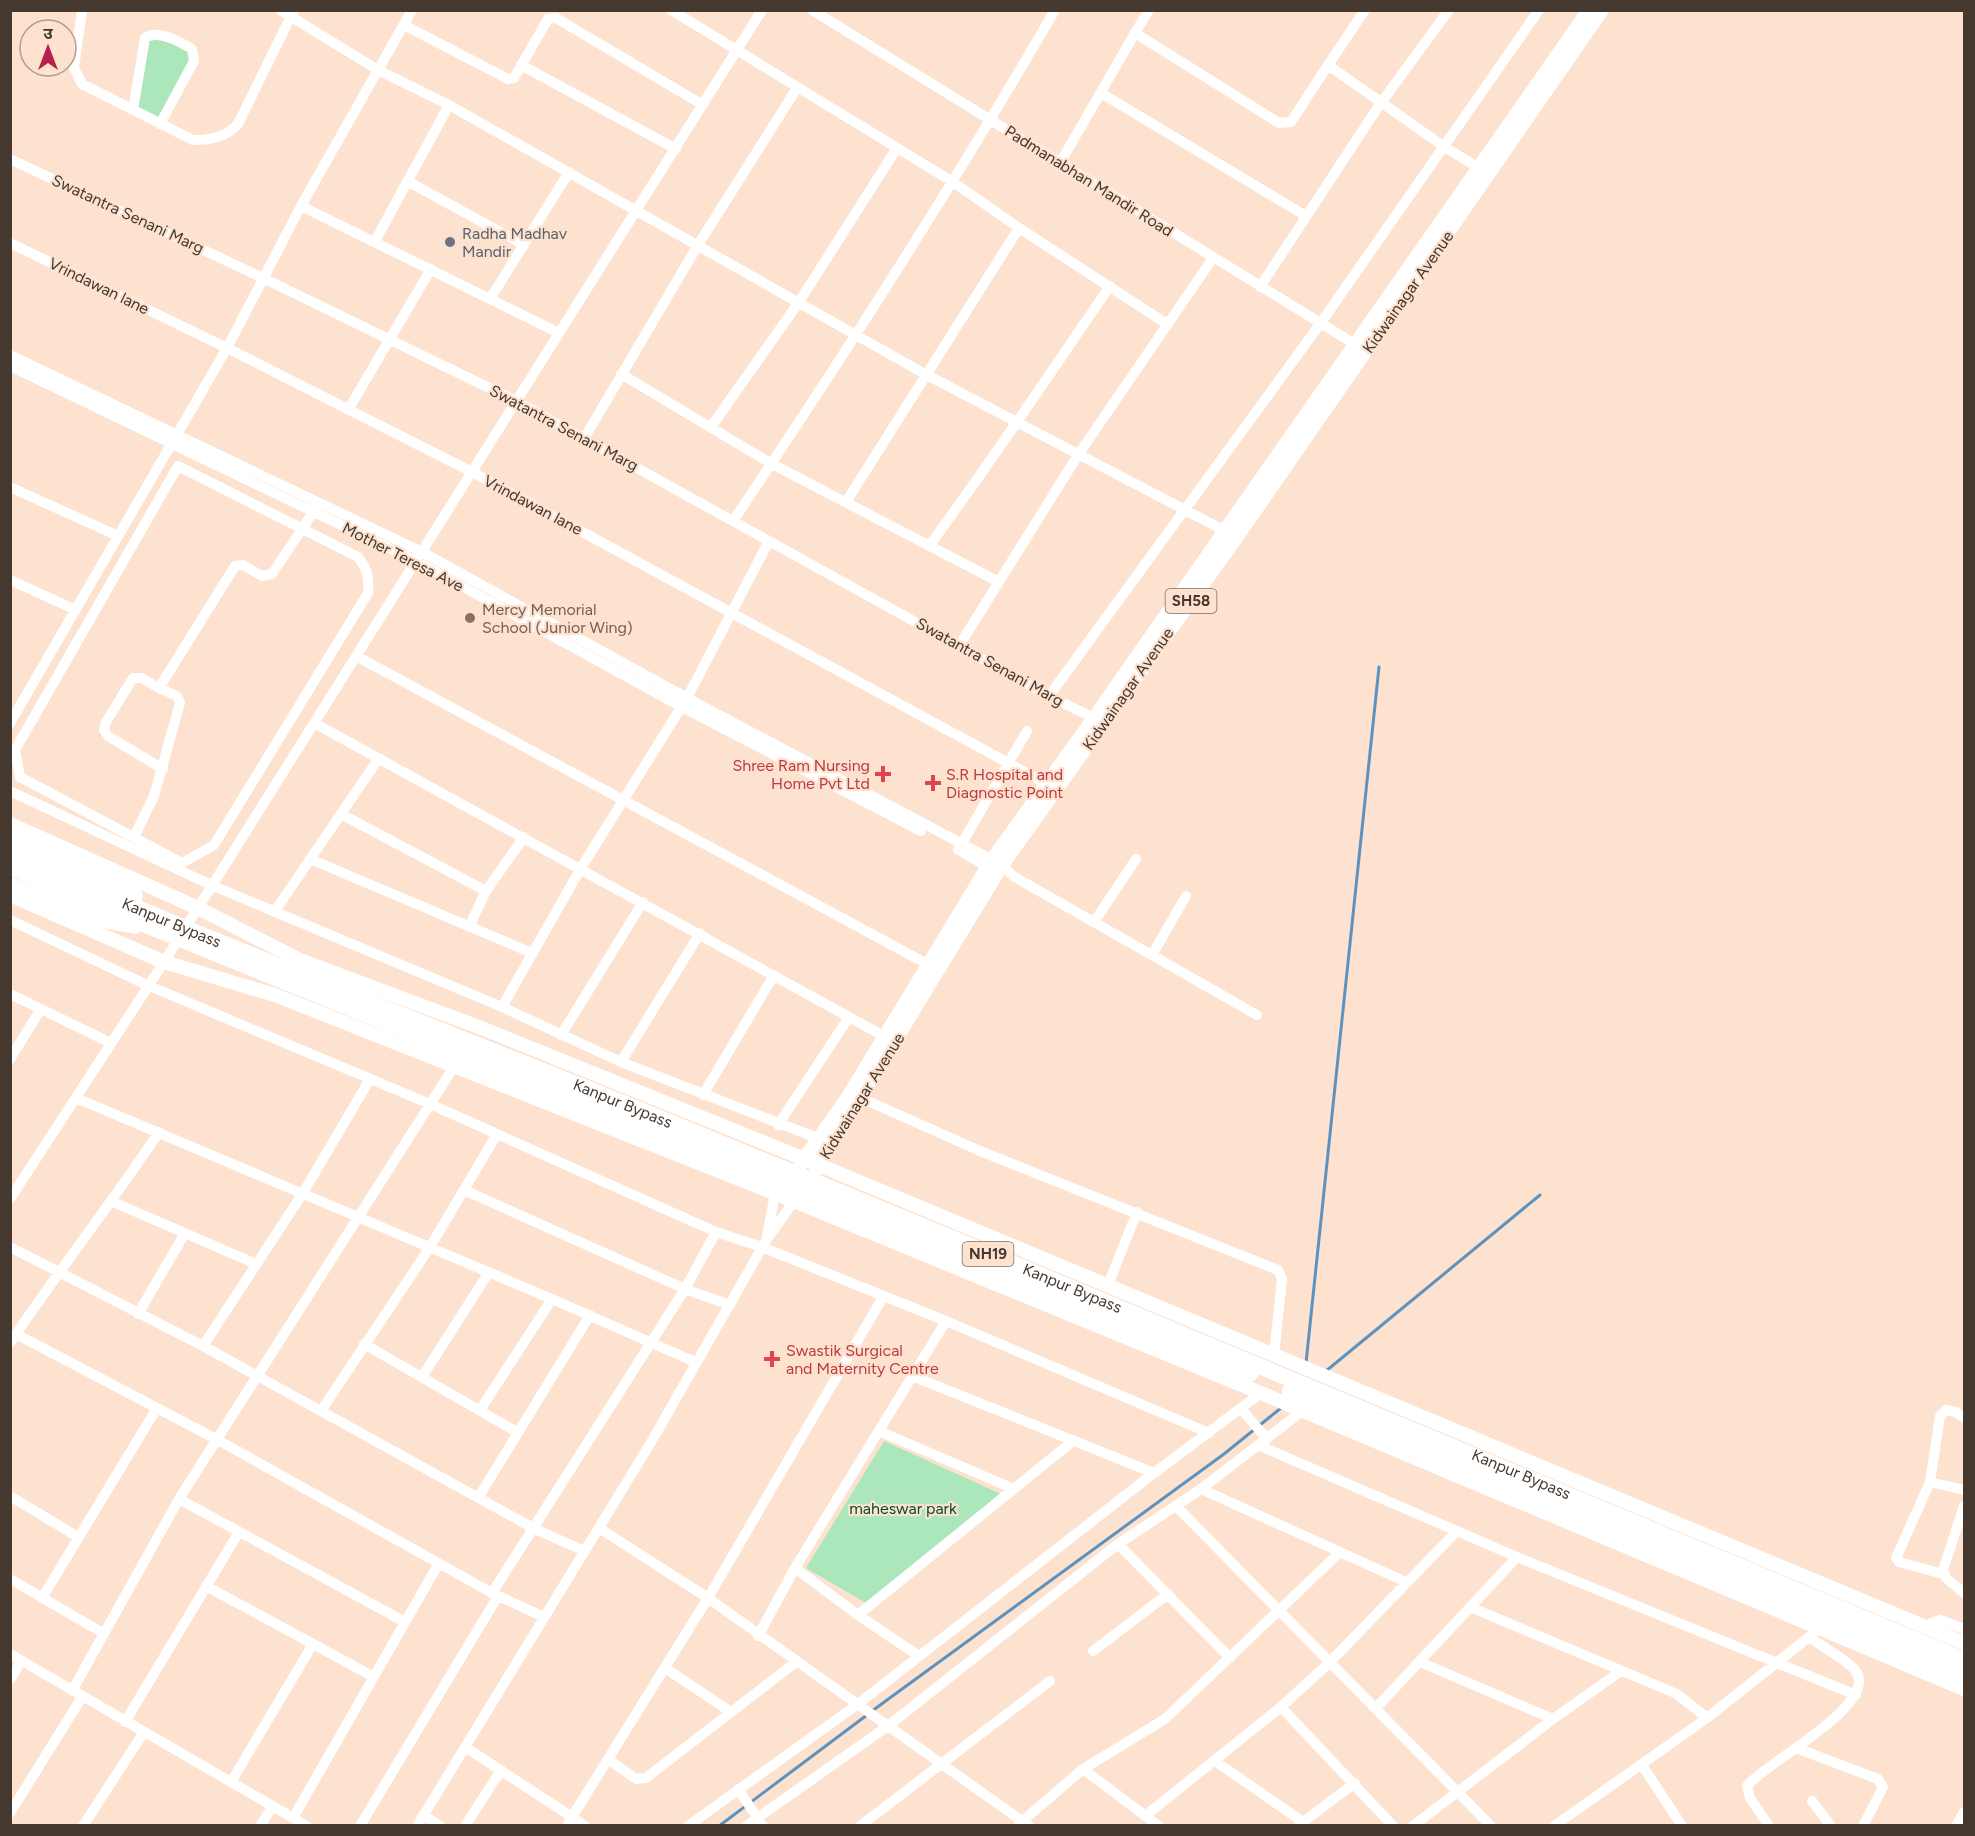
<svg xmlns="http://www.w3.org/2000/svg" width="1975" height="1836" font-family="Figtree,'Noto Sans Devanagari',sans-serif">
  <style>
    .green { fill: #abe7bb }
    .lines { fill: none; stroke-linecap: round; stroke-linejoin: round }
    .stream { stroke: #5e92be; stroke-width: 3 }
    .minor { stroke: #fff; stroke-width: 10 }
    .major { stroke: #fff; stroke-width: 14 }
    .highway { stroke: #fff; stroke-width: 16 }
    .worship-dot { fill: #6b7280; stroke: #fce2cf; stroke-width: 2 }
    .education-dot { fill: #8d6e63; stroke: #fce2cf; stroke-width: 2 }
    .health-dot { fill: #e0444e; stroke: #fce2cf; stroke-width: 2 }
    .labels { text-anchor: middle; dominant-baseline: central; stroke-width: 4.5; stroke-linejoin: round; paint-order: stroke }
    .shield { fill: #fce2cf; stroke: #7c6b5f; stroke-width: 1.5 }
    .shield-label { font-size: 15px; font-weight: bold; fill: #45382f }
    .street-label { font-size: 16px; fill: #45382f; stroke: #fce2cf }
    .worship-label { font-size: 16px; fill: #5b616d; stroke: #fce2cf; text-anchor: start }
    .education-label { font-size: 16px; fill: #785e54; stroke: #fce2cf; text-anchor: start }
    .health-label { font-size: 16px; fill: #be3a42; stroke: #fce2cf; text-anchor: start }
    .park-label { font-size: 16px; fill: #044e27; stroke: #fce2cf }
  </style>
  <rect width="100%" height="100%" fill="#fce2cf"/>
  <path class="green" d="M149,36L188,49L192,61L159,122L134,109Z
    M884,1441L1001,1494L866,1603L806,1568Z"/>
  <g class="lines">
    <path class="stream" d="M1306,1363L1379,667
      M1326,1371L1540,1195
      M872,1711L1224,1454L1281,1408
      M719,1826L867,1715"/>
    <path class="minor" d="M82,10L74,68L82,84L193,140C210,140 225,138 238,124L294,10
      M280,10L378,70L449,105L925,374L1231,534
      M671,10L953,182L1019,228L1167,324
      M812,10L1361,348
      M1365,10L1328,65L1443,146L1484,171
      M404,25L508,79L514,78L548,19L556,18L703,105
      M1135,33L1149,10
      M521,65L676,149
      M1101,93L1306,216
      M133,110L145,38C158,29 179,41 192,49L194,61L160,124
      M10,159L263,278L516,401L1049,696L1100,721
      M1060,163L1135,33L1279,123L1291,122L1328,65
      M407,181L524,245
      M301,206L559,333
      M375,241L449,105
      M10,243L227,348L472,472L1047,784
      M1260,287L1378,107L1449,10
      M490,299L569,172
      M10,355L422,552L687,698L1002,865L1013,876L1257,1015
      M10,366L416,561L682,707L921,831
      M621,374L772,464L999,582
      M348,410L431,269
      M711,427L799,302L897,148
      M585,437L698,245L797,88
      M178,466L358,557C367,568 370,579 368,593L214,845L182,863L20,777L15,750Z
      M10,487L118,536
      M846,502L1019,228
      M733,521C846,353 953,186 1055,10
      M929,546C992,461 1050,373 1110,286
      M10,580L76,610
      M959,646L1078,455L1213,258
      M356,656L929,965
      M159,688L141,678H133L106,722L104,730L108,736L163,769
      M1049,696L1320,324L1539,10
      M10,723L227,348L301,206L412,10
      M314,723L889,1039
      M10,791L211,885L502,1007L621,1062L700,933
      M341,814L486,891L524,837
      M134,837L154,796L180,703L177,696L159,688L235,566L243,565L262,576L272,574L316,508
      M958,850L1027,731
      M962,852L993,870
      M310,859L532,953
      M275,911L379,758
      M10,920L147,985L430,1104L716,1232L762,1247L946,1321L795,1568L758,1636
      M1094,922L1136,859
      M469,927L486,891
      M1152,955L1186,896
      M10,994L111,1043
      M502,1007L581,868L687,698L769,541
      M561,1035L643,902
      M10,1059L41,1009
      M621,1062L820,1139
      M703,1095L774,975
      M76,1098L552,1299L695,1362
      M861,1098L980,1151L1278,1270L1282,1279L1274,1355
      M778,1125L849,1017
      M464,1190L685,1289L730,1305
      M10,1199L164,962L762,10
      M113,1202L256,1264
      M767,1236L775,1194
      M10,1247L203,1346L535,1529L584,1551
      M1108,1285L1137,1212
      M138,1314L185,1233
      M946,1321L1209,1433
      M16,1334C63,1265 113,1201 159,1132
      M10,1343L16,1334L216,1439L492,1593L544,1617
      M364,1344L517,1432
      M203,1346L303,1193L370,1079
      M912,1376L1154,1473
      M422,1377L489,1272
      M1241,1409L1267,1439
      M480,1410L552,1299
      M321,1411L430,1247L497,1134
      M879,1431L1014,1489
      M1258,1445L1517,1557L1856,1695
      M1930,1482L1964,1490
      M1201,1489L1406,1582
      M10,1496L78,1537
      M478,1498L590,1315
      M179,1499L405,1622
      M1176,1506L1491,1826
      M1964,1506L1943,1570L1946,1578L1964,1593
      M599,1528L708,1598L1029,1826
      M1118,1544L1230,1658
      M795,1568L858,1615L1073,1441
      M1943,1574L1899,1562L1896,1558L1930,1482L1940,1416L1946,1410L1956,1412L1964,1418
      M10,1579L103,1633
      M206,1586L374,1677
      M492,1593L685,1289L716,1232
      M42,1598L157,1408
      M1470,1607L1677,1694L1707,1718
      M858,1615L919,1656
      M1924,1626L1940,1620L1964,1629
      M1093,1651L1168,1594
      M10,1654L307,1826
      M1420,1662L1553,1719
      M665,1668L731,1712
      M10,1680L21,1661
      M72,1691L179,1499L455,1065
      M1281,1707L1393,1826
      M1376,1708L1517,1557
      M125,1722L239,1532
      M465,1747L572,1817L567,1826
      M1796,1748L1878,1779L1883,1787L1863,1826
      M608,1759L636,1779L646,1778L796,1662
      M1215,1761L1303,1822
      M1642,1765L1682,1826
      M1083,1769L1159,1826
      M231,1782L313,1644
      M738,1789L763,1826
      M1812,1801L1831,1826
      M10,1813L82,1697
      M423,1815L440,1826
      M1145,1816L1281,1707L1330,1662L1456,1532
      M293,1818L439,1563
      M1019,1824L1083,1769L1165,1719L1340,1552
      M1299,1825L1355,1783
      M83,1826L144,1732
      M260,1826L273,1806
      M360,1826L498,1596
      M417,1826L653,1439L767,1239L794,1201
      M465,1826L501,1770
      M585,1826L572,1817L708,1598L883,1297
      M688,1826L858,1704L1154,1473L1261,1393
      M746,1826L888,1726L1118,1544L1201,1489L1301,1412
      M860,1826L1050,1681
      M1413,1826L1553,1719L1621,1671
      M1554,1826L1707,1718L1819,1629
      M1769,1826L1750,1798L1747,1786C1763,1764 1885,1702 1854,1669C1842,1657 1823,1647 1809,1637
      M1956,1826L1964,1812"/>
    <path class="major" d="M10,824L198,908L300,960L484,1029L819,1165L1964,1643
      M10,895L164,962L275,995L794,1201L1261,1393L1964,1689
      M800,1165L848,1097L992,860L1094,718L1589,10
      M816,1170L1002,865L1236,538L1602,10"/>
    <g class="highway">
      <path d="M10,838L135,896"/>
      <path id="s1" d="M10,853C221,947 437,1027 650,1114C1089,1294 1528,1475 1964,1660"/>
      <path d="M10,867L153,928L1250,1374"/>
      <path d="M10,885L93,918L135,926"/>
      <path d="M1290,1391L1964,1674"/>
    </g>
  </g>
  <circle class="worship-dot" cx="450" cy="242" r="6"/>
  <circle class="education-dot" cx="470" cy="618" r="6"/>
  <g class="health-dot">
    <path d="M880 765h6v6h6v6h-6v6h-6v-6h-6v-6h6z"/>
    <path d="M930 774h6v6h6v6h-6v6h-6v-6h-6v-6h6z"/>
    <path d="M769 1350h6v6h6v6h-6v6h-6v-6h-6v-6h6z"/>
  </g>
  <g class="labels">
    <g class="shield">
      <rect x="1165.5" y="589" width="51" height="24" rx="4.5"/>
      <rect x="962.5" y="1242" width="51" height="24" rx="4.5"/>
    </g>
    <g class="shield-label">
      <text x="1191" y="601">SH58</text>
      <text x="988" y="1254">NH19</text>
    </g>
    <g class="street-label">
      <text transform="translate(1089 181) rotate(32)">Padmanabhan Mandir Road</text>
      <text transform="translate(128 214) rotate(25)">Swatantra Senani Marg</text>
      <text transform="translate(99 286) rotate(26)">Vrindawan lane</text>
      <text transform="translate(1408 292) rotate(-55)">Kidwainagar Avenue</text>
      <text transform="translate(564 428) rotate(28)">Swatantra Senani Marg</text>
      <text transform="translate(533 505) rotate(28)">Vrindawan lane</text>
      <text transform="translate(403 557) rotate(27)">Mother Teresa Ave</text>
      <text transform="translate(990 662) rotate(29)">Swatantra Senani Marg</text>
      <text transform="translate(1128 689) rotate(-55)">Kidwainagar Avenue</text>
      <text stroke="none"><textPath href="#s1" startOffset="176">Kanpur Bypass</textPath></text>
      <text transform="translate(862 1096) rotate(-58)">Kidwainagar Avenue</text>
      <text stroke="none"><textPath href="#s1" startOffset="662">Kanpur Bypass</textPath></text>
      <text stroke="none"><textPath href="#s1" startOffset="1148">Kanpur Bypass</textPath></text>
      <text stroke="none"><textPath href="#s1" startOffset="1634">Kanpur Bypass</textPath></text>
    </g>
    <g class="worship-label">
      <text x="462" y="233">Radha Madhav<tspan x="462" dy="18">Mandir</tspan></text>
    </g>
    <g class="education-label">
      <text x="482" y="609">Mercy Memorial<tspan x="482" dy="18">School (Junior Wing)</tspan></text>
    </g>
    <g class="health-label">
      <text x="870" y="765" text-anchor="end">Shree Ram Nursing<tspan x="870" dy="18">Home Pvt Ltd</tspan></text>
      <text x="946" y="774">S.R Hospital and<tspan x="946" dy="18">Diagnostic Point</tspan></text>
      <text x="786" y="1350">Swastik Surgical<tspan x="786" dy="18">and Maternity Centre</tspan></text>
    </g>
    <g class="park-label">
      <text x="903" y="1508">maheswar park</text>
    </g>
  </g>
  <rect width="1975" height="1836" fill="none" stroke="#45382f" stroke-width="24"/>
  <g transform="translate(48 48)"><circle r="28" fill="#fce2cf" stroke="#b39e8f" stroke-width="1.5"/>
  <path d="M0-4.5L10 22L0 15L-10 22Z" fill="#b4234e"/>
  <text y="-9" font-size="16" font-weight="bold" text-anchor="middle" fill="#45382f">उ</text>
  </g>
</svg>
